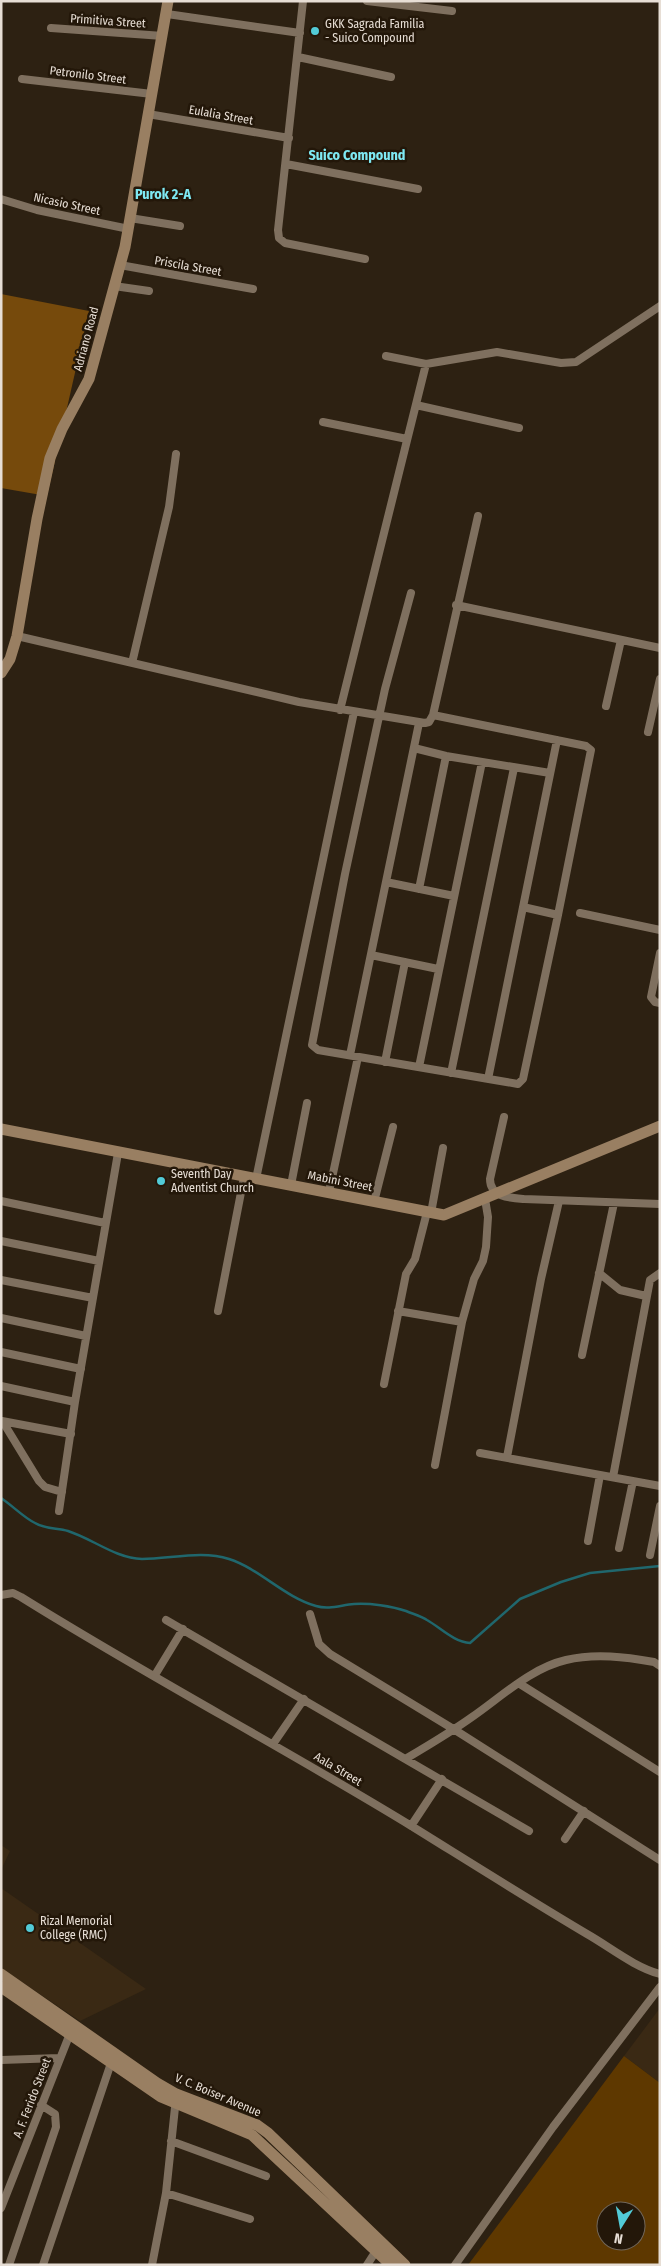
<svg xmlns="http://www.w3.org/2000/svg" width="661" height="2266" font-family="'Fira Sans Condensed',sans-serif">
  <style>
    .built { fill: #3a2914 }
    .green { fill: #5e3800; fill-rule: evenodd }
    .forest { fill: #764a0c }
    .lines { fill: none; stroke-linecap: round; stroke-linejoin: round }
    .stream { stroke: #20676d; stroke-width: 2.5 }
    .street { stroke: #7f705f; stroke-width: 8 }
    .secondary { stroke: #997f62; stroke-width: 11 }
    .poi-dot { fill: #52cbd7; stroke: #231709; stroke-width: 2 }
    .labels { text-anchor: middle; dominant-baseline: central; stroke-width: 5; stroke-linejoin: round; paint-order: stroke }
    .street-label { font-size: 12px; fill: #e7ded5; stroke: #231709 }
    .poi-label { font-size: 12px; fill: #e7ded5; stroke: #231709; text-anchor: start }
    .neighbourhood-label { font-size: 14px; font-weight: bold; fill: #7ee9f3; stroke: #231709 }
  </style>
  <rect width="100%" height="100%" fill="#2d2112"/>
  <path class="built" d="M1,1845L10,1851L1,1870Z
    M1,1888L146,1989L80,2021L1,1968Z
    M660,2008V2083L624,2056Z"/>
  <path class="green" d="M624,2056L660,2083V2265H468ZM606,2211H636V2241H606Z"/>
  <path class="forest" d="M1,294L89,311L47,496L1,488Z"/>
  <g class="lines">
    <path class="stream" d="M1,1498C13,1506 23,1517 35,1523C45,1529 56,1528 68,1531C93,1539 115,1558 142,1559C170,1559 202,1550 229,1559C260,1569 284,1597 316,1606C329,1610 341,1605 354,1604C370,1603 391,1606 406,1611C413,1614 421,1616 427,1620C441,1628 454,1642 470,1643L520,1599L561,1582L590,1573L660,1566"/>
    <path class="street" d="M303,1L278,230L279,238L285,243L365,259
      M367,1L452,11
      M167,14L300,33
      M51,28L163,36
      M298,57L391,77
      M22,79L152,94
      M148,114L289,138
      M286,164L418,189
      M1,199L37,210L129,229
      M130,218L180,226
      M120,265L253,289
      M114,286L149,291
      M386,356L426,364L497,352L561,363L576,362L660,306
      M416,405L519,428
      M323,422L407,439
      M411,593L385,689L345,874L312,1045L318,1050L518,1084L523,1079L558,915L591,750L586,746L433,715
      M456,605L660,648
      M17,636L299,702L425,723L429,722L433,715L478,516
      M132,663L169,507L176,454
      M606,706L621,640
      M340,710L426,364
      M648,732L660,679
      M414,748L446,756L550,773
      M386,882L454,896
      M419,889L446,756
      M523,907L558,915
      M580,913L660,930
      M660,953L651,997L655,1002L660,1003
      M371,955L438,969
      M350,1055L419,723
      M385,1062L405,962
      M419,1067L482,762
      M451,1073L514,768
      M488,1079L557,740
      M504,1117L490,1179C490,1197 510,1198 524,1199L660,1204
      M256,1179L354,712
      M291,1185L307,1103
      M329,1192L358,1057
      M1,1201L105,1223
      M374,1202L393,1127
      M431,1213L443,1148
      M1,1241L99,1261
      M599,1273L620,1290L646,1296
      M1,1280L93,1298
      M218,1311L244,1177
      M398,1311L462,1322
      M1,1318L86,1336
      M1,1352L81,1369
      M582,1355L614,1203
      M384,1384L406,1274L415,1259L427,1212
      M1,1386L75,1402
      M2,1421L71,1434
      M3,1422L39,1481L45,1487L62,1492
      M480,1453L660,1486
      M507,1457L541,1279L559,1201
      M435,1465L462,1322L474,1279L483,1261L486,1247L488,1217L485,1199
      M613,1477L650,1280L660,1273
      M59,1511L75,1402L118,1153
      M588,1541L600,1475
      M619,1548L633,1481
      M650,1555L660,1506
      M1,1595L13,1593L21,1597C149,1677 284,1748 413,1827C471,1863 528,1899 587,1934C610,1947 634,1967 660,1974
      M310,1614L319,1644L330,1654L455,1730L660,1860
      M166,1620L529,1831
      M155,1675L183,1629
      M520,1684L660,1772
      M273,1744L304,1699
      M407,1758C429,1745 451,1732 472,1717C501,1697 531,1668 566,1660C595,1653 626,1657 654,1662L660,1666
      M411,1826L442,1779
      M565,1839L584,1811
      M1,2060L59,2058
      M171,2141L266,2176
      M166,2193L250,2219
      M1,2208L71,2031
      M9,2265L56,2127L55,2114L41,2105
      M43,2265L111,2063
      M152,2265L166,2193L176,2098
      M367,2265L376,2251
      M455,2265L553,2127L660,1987"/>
    <path class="secondary" d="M1,673L10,659L17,636L37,519L50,458L62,429L89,379L125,247L168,1
      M1,1129L444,1215L660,1126
      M1,1974L157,2083L176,2094L257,2125L268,2133L405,2265
      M1,1987L161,2097L252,2135L391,2265"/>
  </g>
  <g class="poi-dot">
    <circle cx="315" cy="31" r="5"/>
    <circle cx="161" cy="1181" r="5"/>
    <circle cx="30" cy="1928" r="5"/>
  </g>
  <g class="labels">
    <g class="street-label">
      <text transform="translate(108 21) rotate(4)">Primitiva Street</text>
      <text transform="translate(88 75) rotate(7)">Petronilo Street</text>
      <text transform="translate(221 115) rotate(10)">Eulalia Street</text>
      <text transform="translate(67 204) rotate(12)">Nicasio Street</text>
      <text transform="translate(188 266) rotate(10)">Priscila Street</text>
      <text transform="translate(86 339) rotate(-75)">Adriano Road</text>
      <text transform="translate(340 1181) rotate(11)">Mabini Street</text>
      <text transform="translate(338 1769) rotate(31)">Aala Street</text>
      <text transform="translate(218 2095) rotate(23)">V. C. Boiser Avenue</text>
      <text transform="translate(32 2098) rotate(-69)">A. F. Ferido Street</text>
    </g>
    <g class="poi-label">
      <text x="325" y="24">GKK Sagrada Familia<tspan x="325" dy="14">- Suico Compound</tspan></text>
      <text x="171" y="1174">Seventh Day<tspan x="171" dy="14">Adventist Church</tspan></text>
      <text x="40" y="1921">Rizal Memorial<tspan x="40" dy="14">College (RMC)</tspan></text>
    </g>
    <g class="neighbourhood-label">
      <text x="357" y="155">Suico Compound</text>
      <text x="163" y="194">Purok 2-A</text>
    </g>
  </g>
  <rect width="661" height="2266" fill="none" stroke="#e7ded5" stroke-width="5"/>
  <g transform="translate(621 2226) rotate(191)"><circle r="24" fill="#231709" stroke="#71675b"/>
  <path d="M0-4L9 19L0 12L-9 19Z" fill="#52cbd7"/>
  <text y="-8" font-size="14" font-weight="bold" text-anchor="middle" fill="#e7ded5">N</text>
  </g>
</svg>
